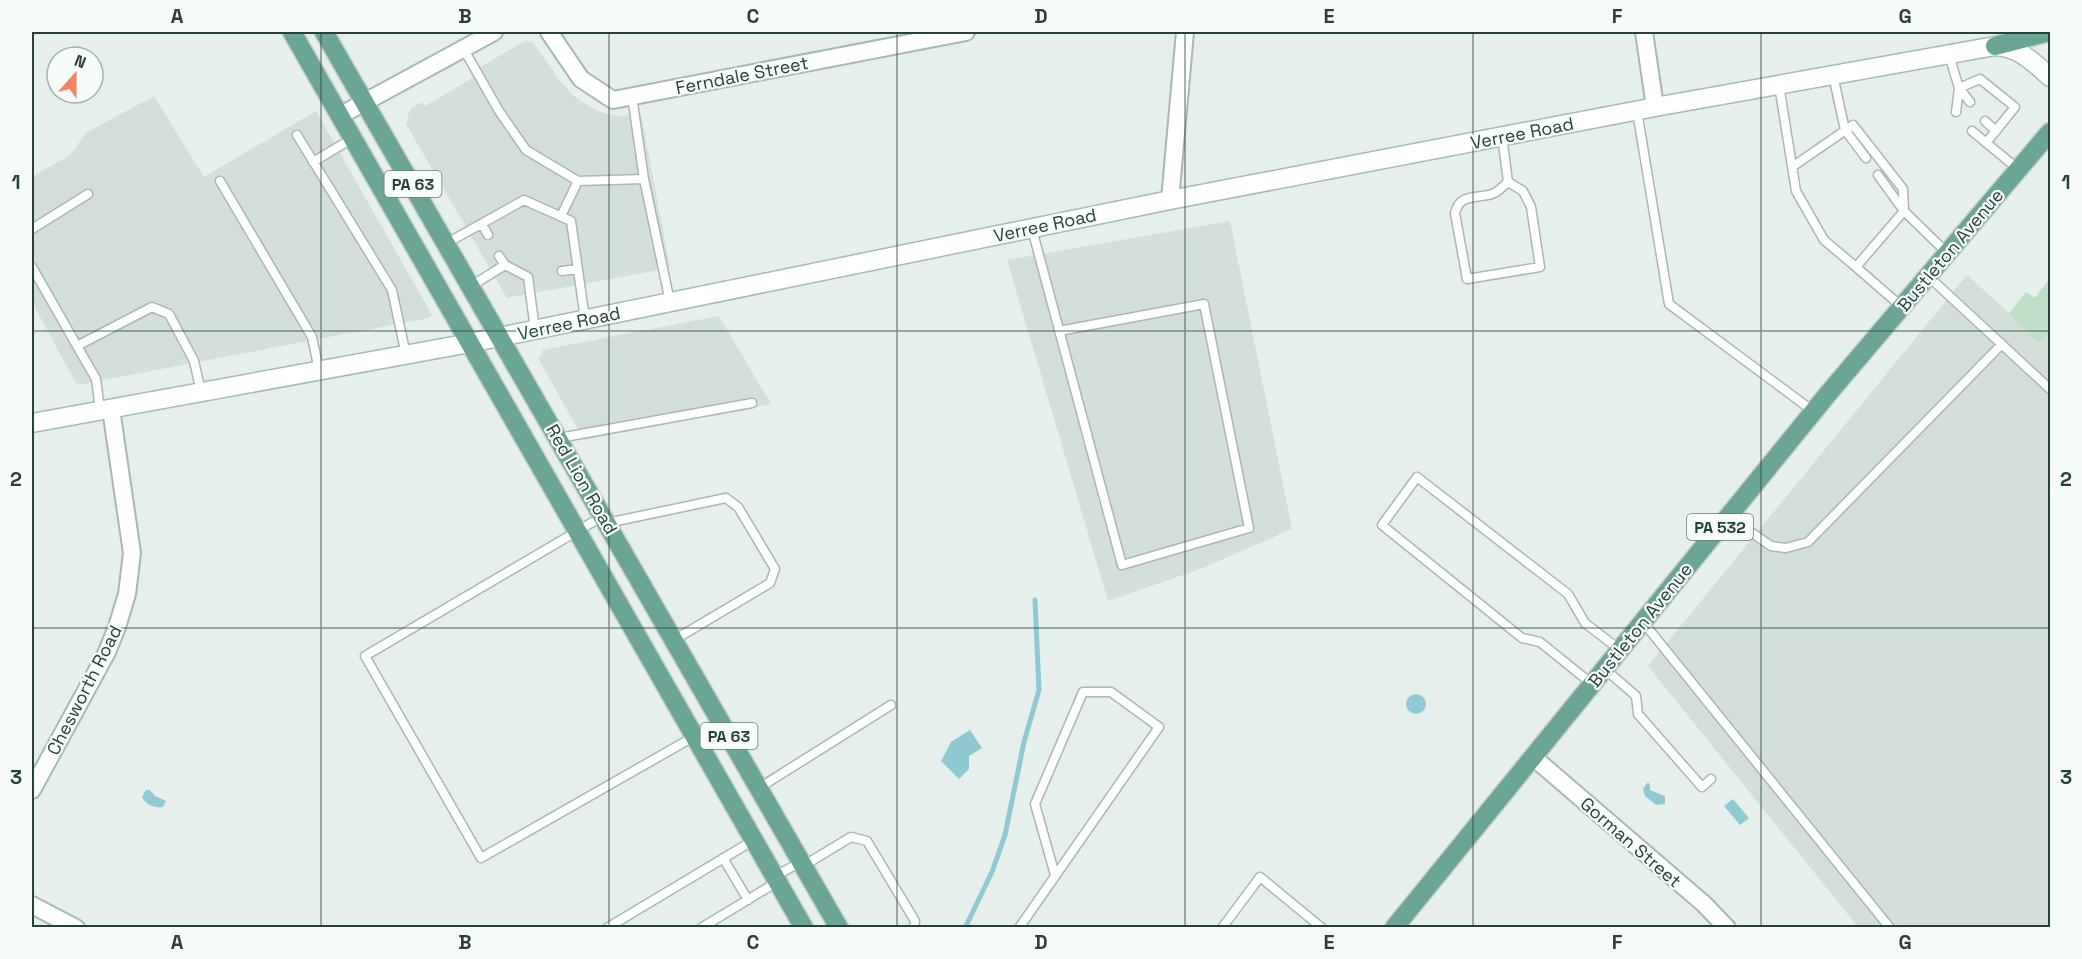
<svg xmlns="http://www.w3.org/2000/svg" width="2082" height="959" font-family="'Space Grotesk',sans-serif">
  <style>
    .built { fill: #d4dfda }
    .green { fill: #bfe0c8 }
    .water { fill: #8ec9d4 }
    .lines { fill: none; stroke-linecap: round; stroke-linejoin: round }
    .stream { stroke: #8ec9d4; stroke-width: 5 }
    .service-casing { stroke: #a8b8b2; stroke-width: 11 }
    .minor-casing { stroke: #a8b8b2; stroke-width: 20 }
    .secondary-casing { stroke: #a4bbb3; stroke-width: 21 }
    .primary-casing { stroke: #c2cac8; stroke-width: 21 }
    .service { stroke: #fff; stroke-width: 8 }
    .minor { stroke: #fff; stroke-width: 16 }
    .secondary { stroke: #fff; stroke-width: 18 }
    .primary { stroke: #6aa596; stroke-width: 18 }
    .grid { fill: none; stroke: #24423a; stroke-width: 1.5; stroke-opacity: 0.55 }
    .labels { text-anchor: middle; dominant-baseline: central; stroke-width: 4.5; stroke-linejoin: round; paint-order: stroke }
    .shield { fill: #f7fbf9; stroke: #637a73; stroke-width: 1.5 }
    .shield-label { font-size: 16px; font-weight: bold; fill: #24423a }
    .street-label { font-size: 18px; fill: #24423a; stroke: #f7fbf9 }
    .neatline { fill: none; stroke: #24423a; stroke-width: 2 }
    .grid-label { font-size: 20px; text-anchor: middle; font-weight: bold; fill: #24423a }
  </style>
  <rect width="100%" height="100%" fill="#e6efeb"/>
  <path class="built" d="M525,41L533,42L560,81L574,96L590,107L603,113L618,116L641,114L670,268L507,298L406,124L410,109L422,102L425,106L471,79L473,78L470,73Z
    M154,96L204,177L316,111L432,315L429,318L77,385L32,302V177L70,155L86,133Z
    M1230,221L1292,529L1200,569L1108,601L1007,260Z
    M1967,275L2009,313L2026,292L2035,298L2050,278V927H1858L1648,666Z
    M719,316L771,404L584,440L538,358L543,354L542,350Z"/>
  <path class="green" d="M2050,278V336L2048,333L2038,342L2009,314L2026,292L2035,298Z"/>
  <path class="water" d="M1406 704a10 10 0 1 1 20 0a10 10 0 1 1-20 0Z
    M970,730L982,748L969,756V769L959,779L941,761L951,742Z
    M1648,782L1650,785V790L1665,796V804L1656,805L1645,796L1643,789Z
    M146,790H150L155,796L166,801L163,807C154,808 146,805 142,797Z
    M1733,799L1749,818L1740,825L1724,806Z"/>
  <g class="lines">
    <path class="stream" d="M965,928L992,872L1005,835L1024,742L1039,690L1035,600"/>
    <defs>
      <path id="service" d="M463,48L499,111L526,150L578,181
        M1949,55L1959,88L1956,112
        M1833,75L1845,130L1866,158
        M1779,85L1796,191L1824,240L1856,267L1904,211L1947,253
        M1970,102L1959,88L1980,79L2015,107L1986,143
        M1637,111L1669,304L1813,411
        M1985,121L1996,131
        M1972,131L2018,169
        M297,135L392,290L406,355
        M1502,136L1508,182L1523,191L1531,207L1540,267L1467,279L1455,213C1460,193 1476,199 1492,194C1498,192 1503,186 1508,182
        M313,162L353,138
        M1792,167L1853,125L1903,189L1904,211
        M1878,175L1904,211
        M644,179L670,302
        M220,181L312,337L319,370
        M561,216L578,181L644,179L632,96
        M482,224L488,235
        M32,229L88,194
        M1032,229L1122,565L1249,528L1204,304L1059,331
        M447,243L524,200L571,221L585,319
        M499,256L505,265
        M32,267L77,346
        M1856,267L1902,307
        M562,271L578,269
        M1928,276L2050,389
        M471,286L505,265L528,277L535,330
        M100,410L96,379L77,346L152,307L169,314L194,361L201,392
        M559,438L752,403
        M603,516L365,656L481,858L695,736
        M1729,517L1771,546L1786,548L1808,542L2002,344
        M607,523L726,498L738,507L775,569L770,583L674,640
        M1643,622L1890,928
        M1605,669L1636,696L1638,714L1702,787L1711,779
        M1592,684L1540,642L1522,638L1382,525L1417,477L1568,594L1585,623L1620,650
        M759,788L891,705
        M723,858L748,900
        M803,866L851,837L867,841L915,921L914,928
        M775,876L801,862
        M607,928L754,840
        M701,928L777,882
        M1019,928L1159,727L1111,692H1083L1035,804L1055,875
        M1222,928L1260,877L1322,928"/>
      <path id="minor" d="M549,32L581,79L613,100L966,32
        M1644,32L1655,107
        M341,115L494,32
        M1170,200L1185,32
        M1533,757L1704,904L1727,928
        M32,790L107,652L117,627L127,594L132,553L111,409
        M32,905L76,928"/>
      <path id="secondary" d="M32,423L470,343L1170,200L1655,107L1995,46C2019,47 2033,62 2050,77"/>
      <path id="primary" d="M292,32L804,928
        M324,32L839,928
        M1995,46L2049,32
        M1394,928L1827,395L2050,132"/>
    </defs>
    <use href="#service" class="service-casing"/>
    <use href="#minor" class="minor-casing"/>
    <use href="#secondary" class="secondary-casing"/>
    <use href="#primary" class="primary-casing"/>
    <use href="#service" class="service"/>
    <use href="#minor" class="minor"/>
    <use href="#secondary" class="secondary"/>
    <use href="#primary" class="primary"/>
  </g>
  <path class="grid" d="M321,32V928M609,32V928M897,32V928M1185,32V928M1473,32V928M1761,32V928M32,331H2050M32,628H2050"/>
  <g class="labels">
    <g class="shield">
      <rect x="384.5" y="171" width="57" height="26" rx="4.5"/>
      <rect x="1687" y="514" width="66" height="26" rx="4.5"/>
      <rect x="700.5" y="723" width="57" height="26" rx="4.5"/>
    </g>
    <g class="shield-label">
      <text x="413" y="184">PA 63</text>
      <text x="1720" y="527">PA 532</text>
      <text x="729" y="736">PA 63</text>
    </g>
    <g class="street-label">
      <text transform="translate(742 75) rotate(-11)">Ferndale Street</text>
      <text transform="translate(1522 133) rotate(-11)">Verree Road</text>
      <text transform="translate(1045 225) rotate(-12)">Verree Road</text>
      <text transform="translate(1950 250) rotate(-50)">Bustleton Avenue</text>
      <text transform="translate(569 323) rotate(-12)">Verree Road</text>
      <text transform="translate(582 479) rotate(60)">Red Lion Road</text>
      <text transform="translate(1640 625) rotate(-51)">Bustleton Avenue</text>
      <text transform="translate(84 690) rotate(-63)">Chesworth Road</text>
      <text transform="translate(1631 842) rotate(41)">Gorman Street</text>
    </g>
  </g>
  <rect width="2082" height="959" fill="none" stroke="#f7fbf9" stroke-width="66"/>
  <g transform="translate(75 75) rotate(21)"><circle r="28" fill="#f7fbf9" stroke="#a3b1ad" stroke-width="1.5"/>
  <path d="M0-4.5L10 22L0 15L-10 22Z" fill="#f4845f"/>
  <text y="-9" font-size="16" font-weight="bold" text-anchor="middle" fill="#24423a">N</text>
  </g>
  <rect x="33" y="33" width="2016" height="893" class="neatline"/>
  <g class="grid-label">
    <text x="177" y="23">A</text>
    <text x="465" y="23">B</text>
    <text x="753" y="23">C</text>
    <text x="1041" y="23">D</text>
    <text x="1329" y="23">E</text>
    <text x="1617" y="23">F</text>
    <text x="1905" y="23">G</text>
    <text x="16" y="189">1</text>
    <text x="2066" y="189">1</text>
    <text x="16" y="486">2</text>
    <text x="2066" y="486">2</text>
    <text x="16" y="784">3</text>
    <text x="2066" y="784">3</text>
    <text x="177" y="949">A</text>
    <text x="465" y="949">B</text>
    <text x="753" y="949">C</text>
    <text x="1041" y="949">D</text>
    <text x="1329" y="949">E</text>
    <text x="1617" y="949">F</text>
    <text x="1905" y="949">G</text>
  </g>
</svg>
